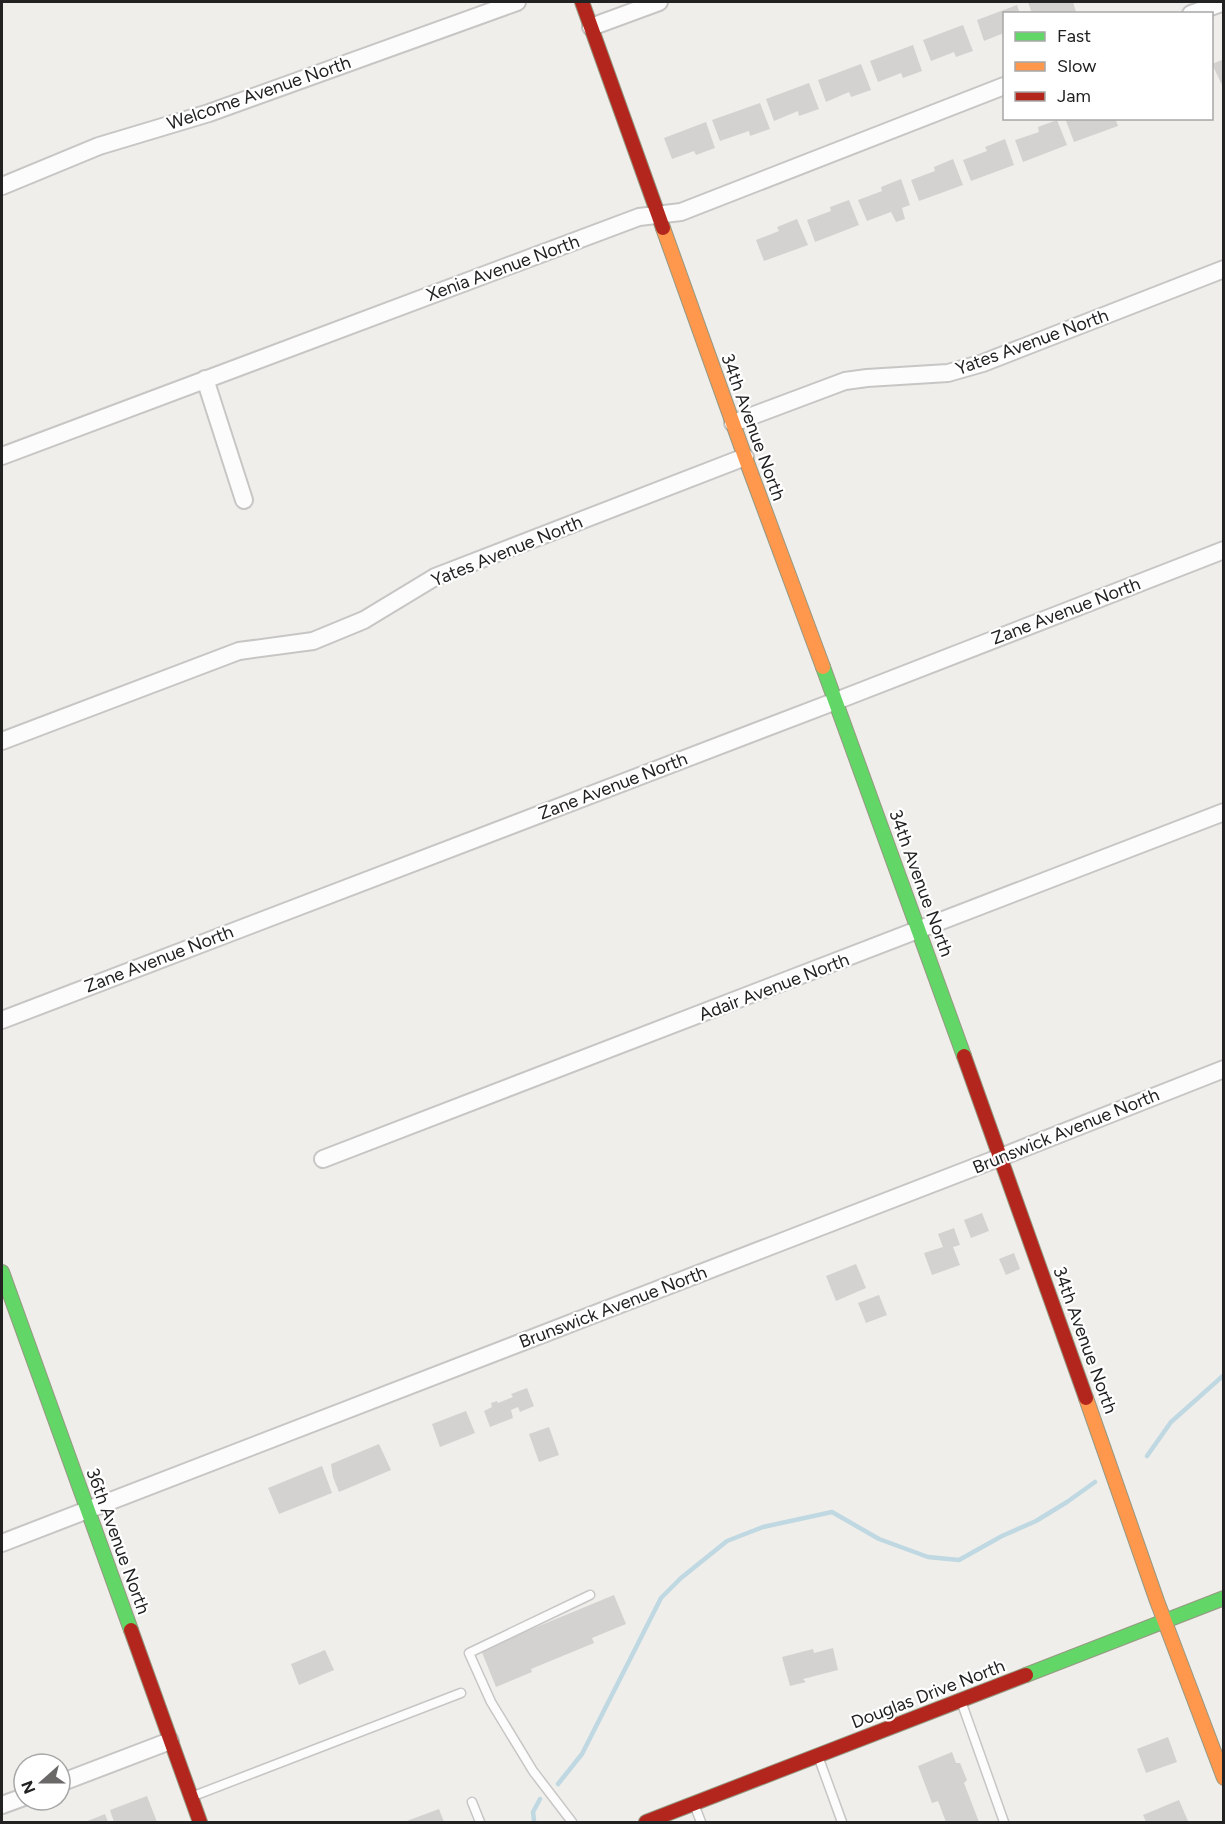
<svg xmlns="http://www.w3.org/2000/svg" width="1225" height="1824" font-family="Figtree,sans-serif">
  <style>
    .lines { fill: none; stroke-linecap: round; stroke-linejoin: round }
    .stream { stroke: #bfd8e1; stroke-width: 4.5 }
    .building { fill: #d4d2d0 }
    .lane-casing { stroke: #c7c6c5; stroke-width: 11 }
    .street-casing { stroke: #c7c6c5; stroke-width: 20 }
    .fast-casing { stroke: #969982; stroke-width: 16 }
    .slow-casing { stroke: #969982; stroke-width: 16 }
    .jam-casing { stroke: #969982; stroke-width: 16 }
    .lane { stroke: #fdfcfc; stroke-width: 8 }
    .street { stroke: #fdfcfc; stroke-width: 16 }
    .fast { stroke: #63d668; stroke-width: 14 }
    .slow { stroke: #ff974d; stroke-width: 14 }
    .jam { stroke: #b3261e; stroke-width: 14 }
    .labels { text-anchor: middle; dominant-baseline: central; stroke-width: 4.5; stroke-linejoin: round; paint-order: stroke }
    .street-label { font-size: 18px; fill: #222; stroke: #fff }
  </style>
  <rect width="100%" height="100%" fill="#efeeeb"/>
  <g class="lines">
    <path class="stream" d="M1147,1456L1171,1422L1224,1375
      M558,1784L582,1754L661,1598L681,1578L727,1541L763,1527L832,1512L879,1539L928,1557L959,1560L1002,1536L1036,1521L1067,1502L1095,1482
      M534,1821L533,1812L540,1799"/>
  </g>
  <path class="building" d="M1028,2H1073L1076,12L1072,14H1032Z
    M1017,5L1020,14H1004V33L984,41L977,20Z
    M963,25L973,51L956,57L954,52L931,61L923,40Z
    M913,45L922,71L903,78L901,73L878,82L870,61Z
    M1224,59V84L1222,85L1212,64Z
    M861,64L871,90L851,97L849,92L826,102L818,80Z
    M809,83L819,109L799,116L798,111L774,121L766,99Z
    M760,103L770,129L750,136L749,131L720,141L712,120Z
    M1065,118H1115L1118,126L1074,142Z
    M1057,120L1067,145L1023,162L1015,140L1039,132L1038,127Z
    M706,122L715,148L696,155L694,151L672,159L664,138Z
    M1005,139L1014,165L971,181L963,160L987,151L985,147Z
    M953,159L963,185L919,201L911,180L935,171L934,167Z
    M901,179L910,205L902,208L905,219L896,222L891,212L867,221L858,200L882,191L881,187Z
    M849,200L859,225L815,242L807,220L831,211L830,207Z
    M797,219L808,245L764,261L756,240L779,231L777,227Z
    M982,1213L989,1231L971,1238L964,1220Z
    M954,1228L960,1245L953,1247L960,1265L932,1275L924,1253L943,1247L938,1234Z
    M1014,1253L1020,1269L1006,1275L999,1259Z
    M856,1264L866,1288L836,1301L826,1276Z
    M879,1295L887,1315L866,1323L858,1303Z
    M527,1388L534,1406L520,1412L518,1407L511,1410L513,1418L490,1427L484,1411L492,1407L491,1403L497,1401L498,1403L513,1397L511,1394Z
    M466,1411L475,1433L440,1447L432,1424Z
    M549,1427L559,1455L539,1462L529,1434Z
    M379,1444L391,1470L339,1492L333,1477L331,1464Z
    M322,1466L332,1493L279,1514L268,1488Z
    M614,1595L626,1624L592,1638L594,1643L531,1669L532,1672L496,1687L481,1650Z
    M833,1648L838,1670L803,1679L806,1682L790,1686L782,1657L813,1649L814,1653Z
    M325,1650L334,1670L299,1685L291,1664Z
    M1168,1737L1177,1762L1146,1773L1137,1749Z
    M952,1752L956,1763H960L967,1780L964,1783L979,1822H946L938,1801L932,1803L918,1766Z
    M147,1796L157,1822H114L110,1810Z
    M1179,1800L1188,1821L1146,1822L1143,1815Z
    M439,1809L444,1822H404Z
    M105,1814L108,1822H85Z"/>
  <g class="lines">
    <defs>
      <path id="lane" d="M961,1701L1004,1822
        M818,1756L842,1822
        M191,1797L461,1693
        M472,1802L480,1822
        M694,1804L701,1822
        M572,1822L533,1771L491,1702L469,1653L590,1595"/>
      <path id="street" d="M1191,14L1224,2
        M591,27L659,2
        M2,186L99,146L209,113L517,2
        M205,379L244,500
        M733,423L845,381L867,378L948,373L983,363L1224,269
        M2,456L639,217L681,212L1004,86
        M2,741L239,651L313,641L364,620L435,577L745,457
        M2,1020L836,701L1224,550
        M323,1159L1224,812
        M2,1543L1001,1157L1224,1069
        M60,1783L170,1741
        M2,1805L24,1797"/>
      <path id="fast" d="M823,667L964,1056
        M2,1272L131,1630
        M1026,1675L1224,1598"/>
      <path id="slow" d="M663,228L745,457L823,667
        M1086,1398L1157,1601L1224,1778"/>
      <path id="jam" d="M582,2L663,228
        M964,1056L1086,1398
        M131,1630L200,1822
        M646,1822L1026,1675"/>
    </defs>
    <use href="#lane" class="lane-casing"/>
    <use href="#street" class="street-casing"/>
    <use href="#fast" class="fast-casing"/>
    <use href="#slow" class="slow-casing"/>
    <use href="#jam" class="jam-casing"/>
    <use href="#lane" class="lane"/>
    <use href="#street" class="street"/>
    <use href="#fast" class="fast"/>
    <use href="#slow" class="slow"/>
    <use href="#jam" class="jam"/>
  </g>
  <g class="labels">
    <g class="street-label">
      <text transform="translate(259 93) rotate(-19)">Welcome Avenue North</text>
      <text transform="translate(503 268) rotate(-20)">Xenia Avenue North</text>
      <text transform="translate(1032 342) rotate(-20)">Yates Avenue North</text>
      <text transform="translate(753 427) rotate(70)">34th Avenue North</text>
      <text transform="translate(507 551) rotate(-22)">Yates Avenue North</text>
      <text transform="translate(1066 611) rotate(-21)">Zane Avenue North</text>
      <text transform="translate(613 786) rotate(-21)">Zane Avenue North</text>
      <text transform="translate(921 883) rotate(70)">34th Avenue North</text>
      <text transform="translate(159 959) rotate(-21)">Zane Avenue North</text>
      <text transform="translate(774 987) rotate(-21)">Adair Avenue North</text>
      <text transform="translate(1066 1131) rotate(-22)">Brunswick Avenue North</text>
      <text transform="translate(613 1307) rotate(-21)">Brunswick Avenue North</text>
      <text transform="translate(1085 1340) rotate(70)">34th Avenue North</text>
      <text transform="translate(118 1541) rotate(70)">36th Avenue North</text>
      <text transform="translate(928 1694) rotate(-21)">Douglas Drive North</text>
    </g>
  </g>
  <rect width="1225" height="1824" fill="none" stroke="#222222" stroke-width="6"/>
  <rect x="1003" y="12" width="210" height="108" fill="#ffffff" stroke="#a7a7a7" stroke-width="1.5"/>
  <rect x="1015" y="32" width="30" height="9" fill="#63d668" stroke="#a7a7a7" stroke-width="1.5"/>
  <text x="1057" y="42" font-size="18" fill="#222222">Fast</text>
  <rect x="1015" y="62" width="30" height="9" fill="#ff974d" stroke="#a7a7a7" stroke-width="1.5"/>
  <text x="1057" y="72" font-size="18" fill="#222222">Slow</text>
  <rect x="1015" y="92" width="30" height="9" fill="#b3261e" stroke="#a7a7a7" stroke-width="1.5"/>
  <text x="1057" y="102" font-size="18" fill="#222222">Jam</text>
  <g transform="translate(42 1782) rotate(249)"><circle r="28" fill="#ffffff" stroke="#a7a7a7" stroke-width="1.5"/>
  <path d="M0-4.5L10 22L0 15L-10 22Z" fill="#6a6968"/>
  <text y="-9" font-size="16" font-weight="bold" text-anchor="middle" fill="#222222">N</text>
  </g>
</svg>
